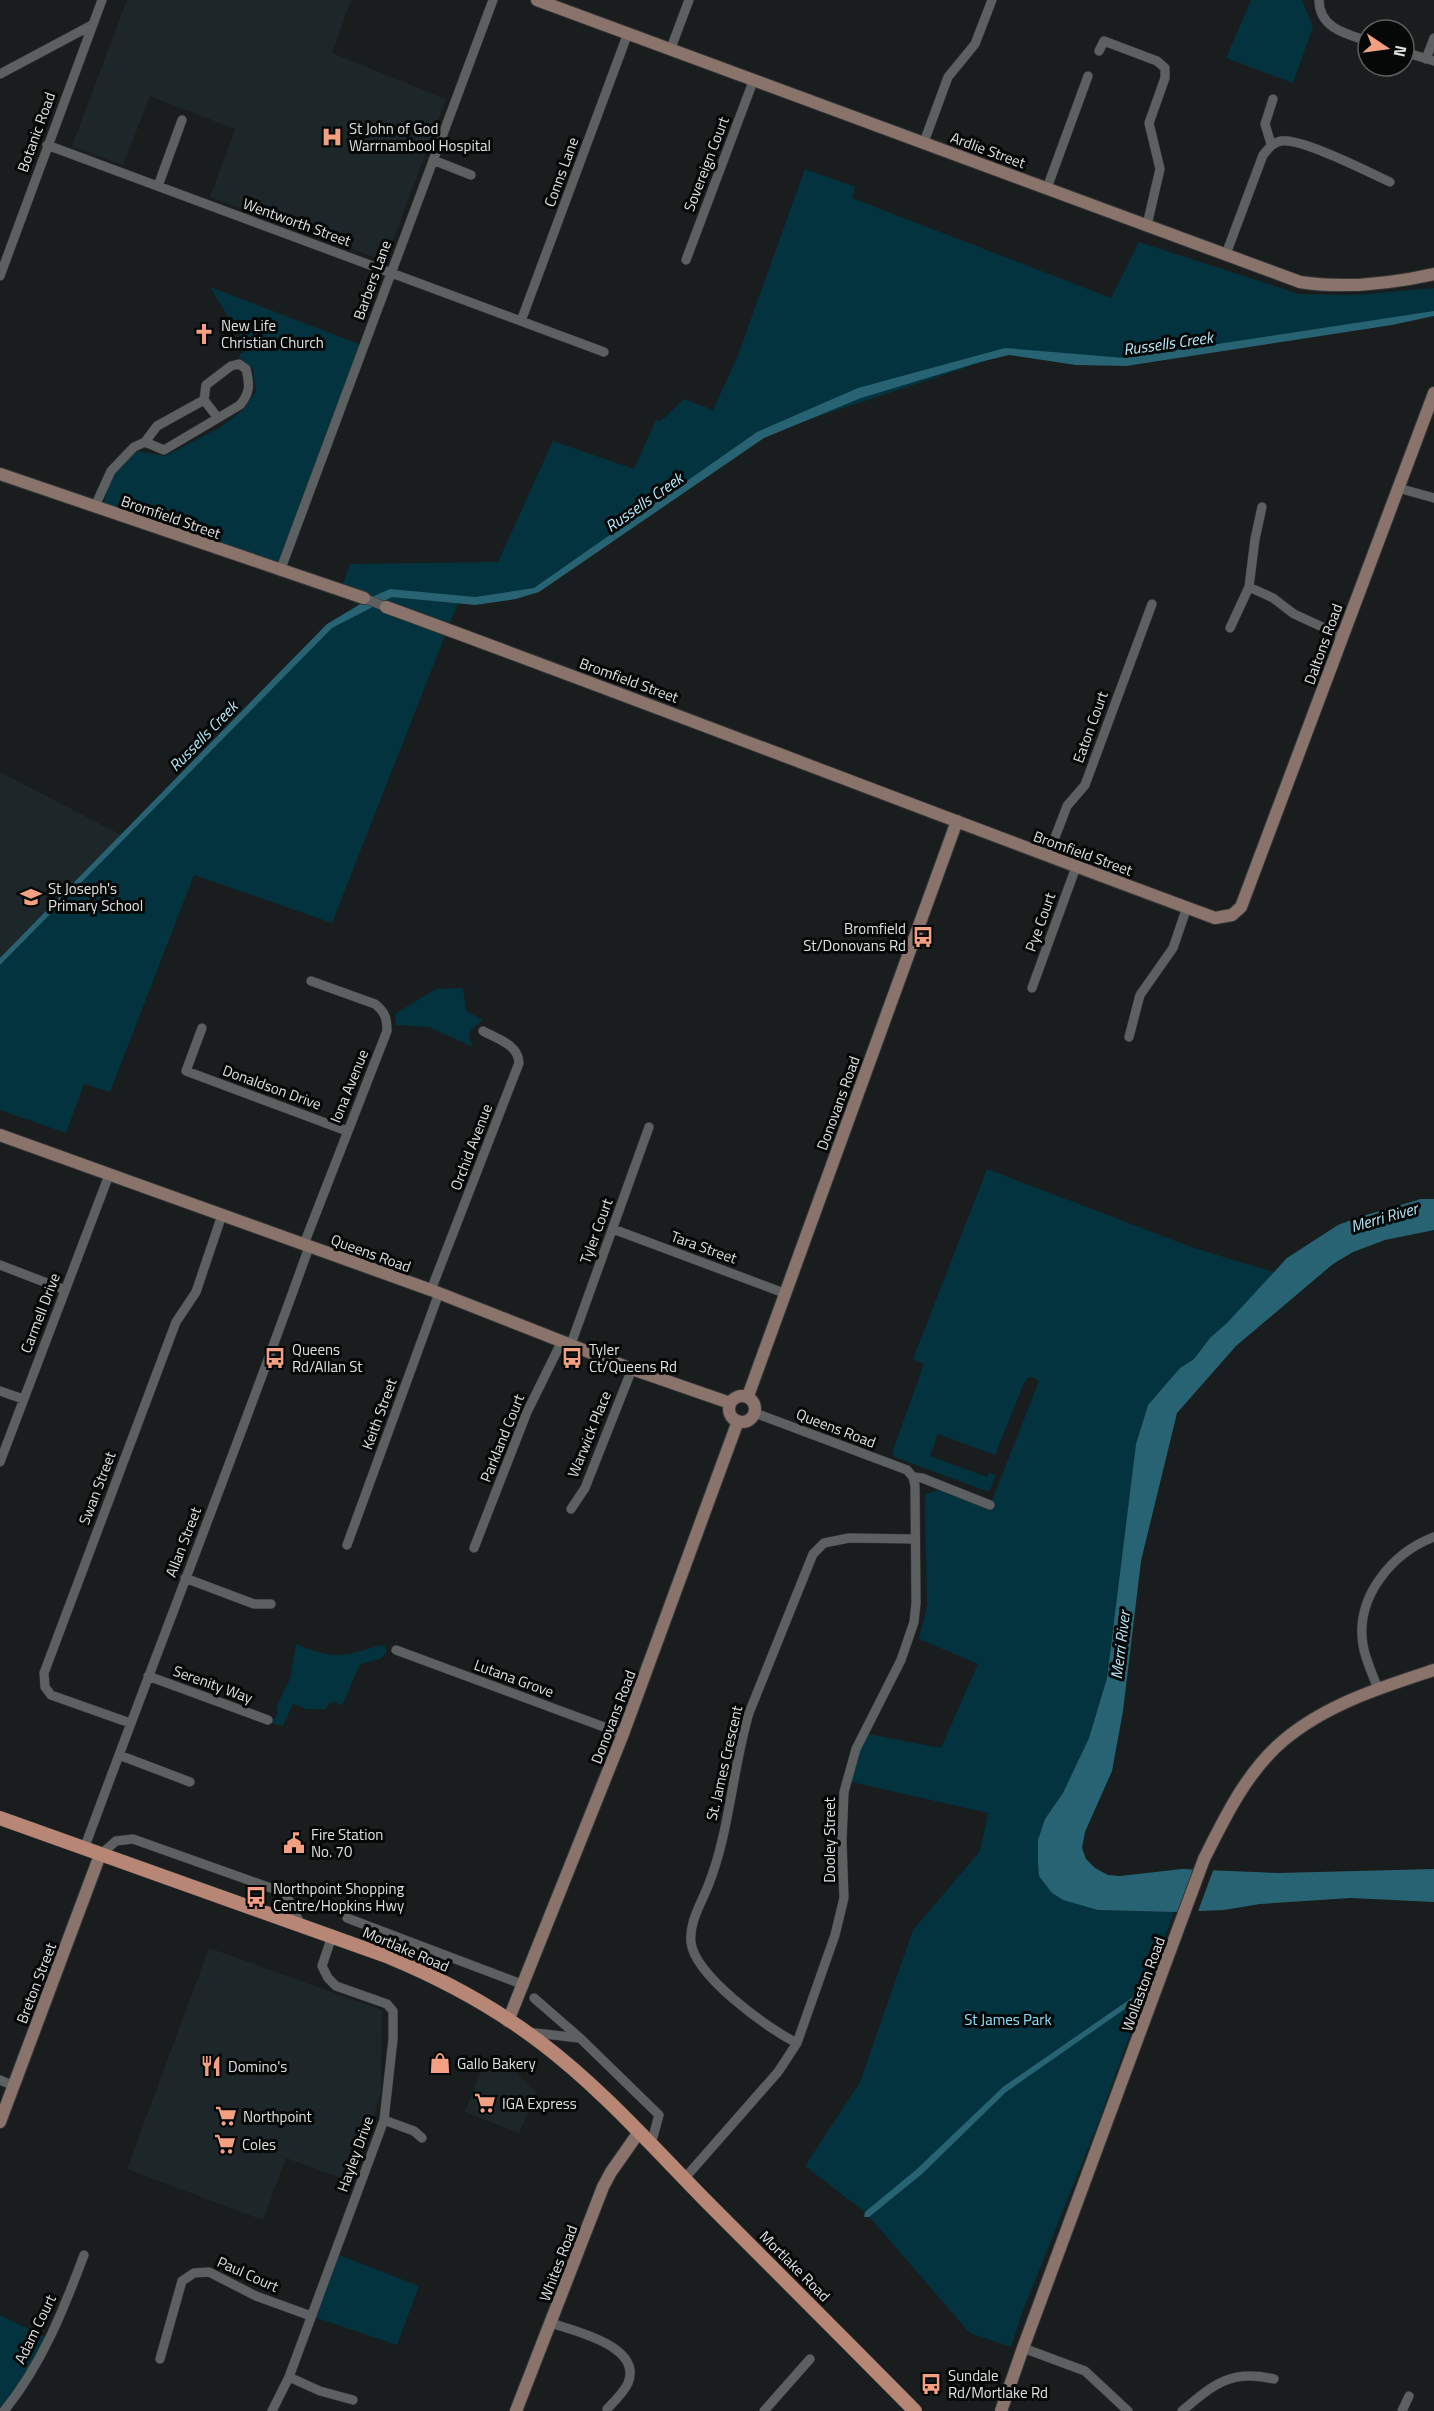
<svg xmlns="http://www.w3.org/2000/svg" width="1434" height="2411" font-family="'Titillium Web',sans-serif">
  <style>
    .built { fill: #1d272a }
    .green { fill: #03333e }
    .water { fill: #286373 }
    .pier { fill: #1a1d1e }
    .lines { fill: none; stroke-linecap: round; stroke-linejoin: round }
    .street-casing { stroke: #353738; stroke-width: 10 }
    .secondary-casing { stroke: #353738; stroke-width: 14 }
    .primary-casing { stroke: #353738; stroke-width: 15 }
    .street { stroke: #5c6061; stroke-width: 9 }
    .secondary { stroke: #89736b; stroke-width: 12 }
    .primary { stroke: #b78675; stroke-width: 14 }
    .labels { text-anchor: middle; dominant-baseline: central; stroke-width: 6; stroke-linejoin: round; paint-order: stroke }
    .poi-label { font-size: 15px; fill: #dee0e1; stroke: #060707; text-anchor: start }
    .street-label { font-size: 15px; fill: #dee0e1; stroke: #060707 }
    .park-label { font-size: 15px; fill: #84e1fb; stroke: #060707 }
    .water-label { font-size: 16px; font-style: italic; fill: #b4e8f8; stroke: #060707 }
  </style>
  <rect width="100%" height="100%" fill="#1a1d1e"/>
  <path class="built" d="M127,0H351L332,53L446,99L385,261L210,197L235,129L150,96L123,165L72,146Z
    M0,772L121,835L0,962Z
    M209,1948L382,2010L381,2093L352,2182L286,2158L263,2220L127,2169Z
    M504,2060L537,2093L519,2133L465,2112L483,2064Z"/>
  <path class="green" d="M1251,0H1302L1313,27L1293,83L1226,58Z
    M805,169L855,187L852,198L1111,298L1139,242L1299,294L1355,295L1434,288V313L1126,362L1010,353L762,435L538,590L459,600L332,923L194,875L110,1092L84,1084L66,1133L0,1110V965L331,626L378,604L341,590L350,564L498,562L553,441L634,469L656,420L661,421L684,399L713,410L738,355Z
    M210,287L364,346L280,571L102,509L107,491L118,466L138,451L165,456L219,428L243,410L256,392L253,369L238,356L248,349Z
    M463,988L466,1011L483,1020L471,1030L469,1037L473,1047L429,1027L396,1025L395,1014L436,989Z
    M987,1169L1194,1248L1274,1272L1227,1324L1210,1338L1194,1359L1180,1368L1148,1405L1136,1444L1107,1678L1089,1738L1063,1793L1045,1819L1038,1848L1039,1876L1098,1910L1174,1912L1097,2126L1022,2313L1011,2347L970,2333L865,2212L805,2166L860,2082L913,1930L980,1851L988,1813L847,1781L863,1733L941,1748L978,1664L919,1639L927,1607L925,1494L939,1490L989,1508L1039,1381L1035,1378L1029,1377L1024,1383L995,1455L938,1434L930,1456L987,1477L989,1473L996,1475L990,1490L987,1491L894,1457L892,1453L924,1364L913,1359Z
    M296,1644C336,1660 341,1657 381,1645L385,1646L386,1653L380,1659L360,1664L342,1706L336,1702L329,1703L326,1709H307L293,1704L283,1726L271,1723L278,1713L276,1707L290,1679Z
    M334,2253L419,2286L397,2345L311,2316Z
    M0,2315L50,2339L0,2411Z"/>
  <path class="water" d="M1434,311V316L1392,325L1126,366L1076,365L1009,355L980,362L861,398L764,438L539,592L516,599L475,605L392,597L332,628L0,965V958L327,624L372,597L390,589L475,597L534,588L757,432L858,388L1005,348L1125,358Z
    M1421,1199H1434V1230L1385,1240L1353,1252L1333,1264L1236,1346L1177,1413L1141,1561L1123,1711L1112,1771L1085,1832L1082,1848L1086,1859L1095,1868L1108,1875L1120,1876L1182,1869L1279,1873L1434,1869V1902L1351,1898L1260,1904L1224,1910L1174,1912L1098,1910L1063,1900L1052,1893L1039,1876L1038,1863V1840L1045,1819L1063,1793L1089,1738L1107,1678L1136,1444L1148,1405L1180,1368L1194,1359L1210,1338L1227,1323L1287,1258L1338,1225L1359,1217Z
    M1136,1995L1135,2002L1006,2092L922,2174L869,2217H864L865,2212L917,2169L1003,2087Z"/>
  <path class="pier" d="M1197,1867L1214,1868L1197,1914L1180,1915Z"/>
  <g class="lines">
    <defs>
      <path id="street" d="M1319,0C1319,28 1346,34 1368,41
        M671,48L689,0
        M1099,51L1104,41L1157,61L1165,68V78L1149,123L1160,169L1147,225
        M1404,52L1434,61
        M1426,59L1434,38
        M0,74L92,25
        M924,142L948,77L975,44L992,0
        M1271,144L1265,124L1273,99
        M47,145L604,352
        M433,160L471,175
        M158,186L182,120
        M1047,188L1088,76
        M1226,254L1263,155C1269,148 1272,143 1281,141C1302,138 1368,172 1390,182
        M686,260L754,79
        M0,276L102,0
        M521,321L628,33
        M204,400L218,418
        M1398,488L1434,498
        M95,506L111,471L134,447L145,442L157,426L204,400L206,385L231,366L239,364L246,369C250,385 250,393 240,405L164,450L145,442
        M280,571L493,0
        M1249,587L1273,598L1294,614L1342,636
        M364,598L386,607
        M1230,628L1249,587L1255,539L1262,507
        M1048,856L1067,806L1085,785L1152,604
        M1032,988L1076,867
        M202,1028L186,1071L347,1131
        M1129,1037L1140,995L1173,948L1187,907
        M613,1229L784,1293
        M304,1244L387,1031C387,1018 385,1012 375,1004L311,981
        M0,1265L65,1290
        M431,1290L519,1063C518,1044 497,1039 483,1031
        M571,1344L649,1127
        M0,1391L23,1399
        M0,1462L109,1175
        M913,1477L922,1478L990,1505
        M571,1509L585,1488L632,1369
        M347,1545L439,1293
        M474,1548L527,1412L562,1341
        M185,1578L254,1604H271
        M396,1650L623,1734
        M148,1676L268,1720
        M1378,1689C1373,1675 1365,1659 1363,1645C1355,1597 1392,1553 1434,1537
        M130,1723L51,1695L45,1687L44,1673L176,1322L196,1292L222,1215
        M119,1755L190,1782
        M84,1849C158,1648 237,1449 309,1247
        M100,1855L116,1841L133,1839L285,1893L301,1925
        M347,1918L524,1985
        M534,1998L580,2038L659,2115L651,2144
        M527,2032L579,2038
        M797,2043C768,2029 694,1975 691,1942C689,1922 701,1904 708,1886C730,1831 732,1770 749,1713L813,1554L824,1543L849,1538L915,1539
        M0,2080L14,2086
        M384,2120L414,2131L422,2138
        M684,2179L778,2072L797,2043L835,1935L844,1898L842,1841L844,1792L856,1749L901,1660L914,1622L916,1603L915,1486L913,1477L907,1470L755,1413
        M551,2323C574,2331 643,2346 628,2383C624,2392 614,2402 607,2409
        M1023,2348L1085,2371L1128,2411
        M160,2359L182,2281L194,2273L209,2272L256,2296L311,2316
        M289,2377L320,2391L353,2400
        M4,2411C42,2364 63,2311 84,2255
        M272,2411L289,2377L384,2120L393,2039V2011L387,2004L336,1986L328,1978L322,1966L332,1936
        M764,2411L810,2359
        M1182,2411C1214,2384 1231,2369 1274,2379
        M1402,2411L1409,2396"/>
      <path id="secondary" d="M537,0L1300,282C1345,289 1389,284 1434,274
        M0,474L364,598
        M386,607C663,708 938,816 1215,918L1232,915L1241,907L1434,393
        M0,1135L431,1290L632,1369L730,1403
        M729 1409a13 13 0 1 1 26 0a13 13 0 1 1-26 0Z
        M748,1396L957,821
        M508,2021L623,1734L738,1421
        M0,2122L100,1855
        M516,2411L603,2187L611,2172L639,2132
        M1001,2411L1023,2348L1204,1859C1225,1817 1247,1771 1284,1740C1327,1704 1382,1687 1434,1670"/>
      <path id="primary" d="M0,1818L389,1957C442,1979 494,2007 540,2042C601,2088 653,2147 707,2202C776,2271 846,2341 915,2411"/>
    </defs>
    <use href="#street" class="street-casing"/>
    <use href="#secondary" class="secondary-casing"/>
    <use href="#primary" class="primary-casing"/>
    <use href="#street" class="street"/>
    <use href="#secondary" class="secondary"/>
    <use href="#primary" class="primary"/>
  </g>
  <defs>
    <symbol id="hospital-bare" viewBox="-9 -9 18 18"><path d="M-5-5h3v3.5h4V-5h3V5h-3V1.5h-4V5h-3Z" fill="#f3a082" stroke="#060707" stroke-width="2.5" paint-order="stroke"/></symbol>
    <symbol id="church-bare" viewBox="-9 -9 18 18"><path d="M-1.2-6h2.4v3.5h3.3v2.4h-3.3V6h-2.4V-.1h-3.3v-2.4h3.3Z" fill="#f3a082" stroke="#060707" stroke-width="2.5" paint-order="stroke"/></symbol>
    <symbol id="school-bare" viewBox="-9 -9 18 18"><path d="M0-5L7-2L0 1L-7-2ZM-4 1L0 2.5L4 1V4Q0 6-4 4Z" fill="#f3a082" stroke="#060707" stroke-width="2.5" paint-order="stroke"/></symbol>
    <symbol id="bus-bare" viewBox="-9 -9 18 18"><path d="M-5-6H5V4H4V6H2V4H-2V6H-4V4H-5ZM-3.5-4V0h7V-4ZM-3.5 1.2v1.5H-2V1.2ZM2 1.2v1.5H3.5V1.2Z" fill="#f3a082" stroke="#060707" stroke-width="2.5" paint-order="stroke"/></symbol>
    <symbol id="civic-bare" viewBox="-9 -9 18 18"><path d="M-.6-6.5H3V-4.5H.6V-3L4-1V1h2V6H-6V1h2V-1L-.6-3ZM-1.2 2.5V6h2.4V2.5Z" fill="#f3a082" stroke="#060707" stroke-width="2.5" paint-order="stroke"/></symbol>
    <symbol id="shop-bare" viewBox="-9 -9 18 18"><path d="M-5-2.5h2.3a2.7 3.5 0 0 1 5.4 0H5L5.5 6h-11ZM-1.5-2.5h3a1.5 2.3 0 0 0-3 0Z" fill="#f3a082" stroke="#060707" stroke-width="2.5" paint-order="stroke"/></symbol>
    <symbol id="restaurant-bare" viewBox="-9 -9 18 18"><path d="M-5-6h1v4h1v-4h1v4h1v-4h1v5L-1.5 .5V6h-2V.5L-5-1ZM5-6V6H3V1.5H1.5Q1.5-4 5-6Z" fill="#f3a082" stroke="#060707" stroke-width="2.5" paint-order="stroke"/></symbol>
    <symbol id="supermarket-bare" viewBox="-9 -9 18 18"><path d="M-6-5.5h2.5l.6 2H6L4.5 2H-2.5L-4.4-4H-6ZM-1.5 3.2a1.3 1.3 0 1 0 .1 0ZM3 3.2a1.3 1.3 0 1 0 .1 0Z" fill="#f3a082" stroke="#060707" stroke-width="2.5" paint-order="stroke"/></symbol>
  </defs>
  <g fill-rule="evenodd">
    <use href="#hospital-bare" x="317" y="122" width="30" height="30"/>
    <use href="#church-bare" x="189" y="319" width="30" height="30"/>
    <use href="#school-bare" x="16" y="882" width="30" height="30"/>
    <use href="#bus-bare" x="908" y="922" width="30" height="30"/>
    <use href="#bus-bare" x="260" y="1343" width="30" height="30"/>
    <use href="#bus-bare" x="557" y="1343" width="30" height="30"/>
    <use href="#civic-bare" x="279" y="1828" width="30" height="30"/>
    <use href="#bus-bare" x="241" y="1882" width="30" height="30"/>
    <use href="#shop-bare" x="425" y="2048" width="30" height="30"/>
    <use href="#restaurant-bare" x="196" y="2051" width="30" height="30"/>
    <use href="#supermarket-bare" x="470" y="2088" width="30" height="30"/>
    <use href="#supermarket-bare" x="211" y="2101" width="30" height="30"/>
    <use href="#supermarket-bare" x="210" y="2129" width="30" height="30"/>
    <use href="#bus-bare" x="916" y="2369" width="30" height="30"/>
  </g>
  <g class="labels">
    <g class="poi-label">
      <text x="349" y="128">St John of God<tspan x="349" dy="17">Warrnambool Hospital</tspan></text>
      <text x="221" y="325">New Life<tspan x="221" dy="17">Christian Church</tspan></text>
      <text x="48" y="888">St Joseph's<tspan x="48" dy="17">Primary School</tspan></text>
      <text x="906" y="928" text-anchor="end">Bromfield<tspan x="906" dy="17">St/Donovans Rd</tspan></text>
      <text x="292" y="1349">Queens<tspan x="292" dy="17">Rd/Allan St</tspan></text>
      <text x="589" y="1349">Tyler<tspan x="589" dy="17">Ct/Queens Rd</tspan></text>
      <text x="311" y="1834">Fire Station<tspan x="311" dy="17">No. 70</tspan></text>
      <text x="273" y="1888">Northpoint Shopping<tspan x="273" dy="17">Centre/Hopkins Hwy</tspan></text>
      <text x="457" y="2063">Gallo Bakery</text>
      <text x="228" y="2066">Domino's</text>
      <text x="502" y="2103">IGA Express</text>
      <text x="243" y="2116">Northpoint</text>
      <text x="242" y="2144">Coles</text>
      <text x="948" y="2375">Sundale<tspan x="948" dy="17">Rd/Mortlake Rd</tspan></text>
    </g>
    <g class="street-label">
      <text transform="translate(36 132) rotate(-70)">Botanic Road</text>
      <text transform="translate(988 150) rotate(20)">Ardlie Street</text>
      <text transform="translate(706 164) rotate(-69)">Sovereign Court</text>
      <text transform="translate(561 172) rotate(-70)">Conns Lane</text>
      <text transform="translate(297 222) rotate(20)">Wentworth Street</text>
      <text transform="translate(372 280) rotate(-70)">Barbers Lane</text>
      <text transform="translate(171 517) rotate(19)">Bromfield Street</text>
      <text transform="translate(1323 644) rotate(-70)">Daltons Road</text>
      <text transform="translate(629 680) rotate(20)">Bromfield Street</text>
      <text transform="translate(1090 727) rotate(-70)">Eaton Court</text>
      <text transform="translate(1083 853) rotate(20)">Bromfield Street</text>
      <text transform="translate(1040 922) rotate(-70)">Pye Court</text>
      <text transform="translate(349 1086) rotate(-68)">Iona Avenue</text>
      <text transform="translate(272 1087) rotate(20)">Donaldson Drive</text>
      <text transform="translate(838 1103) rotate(-70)">Donovans Road</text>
      <text transform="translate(471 1147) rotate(-69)">Orchid Avenue</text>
      <text transform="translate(596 1231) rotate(-70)">Tyler Court</text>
      <text transform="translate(704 1247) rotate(20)">Tara Street</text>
      <text transform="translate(371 1253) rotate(20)">Queens Road</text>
      <text transform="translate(40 1313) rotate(-69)">Carmell Drive</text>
      <text transform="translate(379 1414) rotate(-70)">Keith Street</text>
      <text transform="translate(836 1428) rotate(21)">Queens Road</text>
      <text transform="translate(589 1434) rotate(-68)">Warwick Place</text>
      <text transform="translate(502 1438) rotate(-68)">Parkland Court</text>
      <text transform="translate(97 1488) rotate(-69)">Swan Street</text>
      <text transform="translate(183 1542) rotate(-69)">Allan Street</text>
      <text transform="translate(514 1678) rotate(20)">Lutana Grove</text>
      <text transform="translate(213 1684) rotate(20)">Serenity Way</text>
      <text transform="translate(613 1717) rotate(-69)">Donovans Road</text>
      <text transform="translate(724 1763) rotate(-77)">St. James Crescent</text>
      <text transform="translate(829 1840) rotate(-90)">Dooley Street</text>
      <text transform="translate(406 1949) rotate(23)">Mortlake Road</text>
      <text transform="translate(36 1983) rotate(-69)">Breton Street</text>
      <text transform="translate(1143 1984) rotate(-70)">Wollaston Road</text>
      <text transform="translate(355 2154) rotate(-70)">Hayley Drive</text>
      <text transform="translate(558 2263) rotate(-69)">Whites Road</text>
      <text transform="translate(795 2266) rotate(45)">Mortlake Road</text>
      <text transform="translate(248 2274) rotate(24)">Paul Court</text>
      <text transform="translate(35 2329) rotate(-64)">Adam Court</text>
    </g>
    <g class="park-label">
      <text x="1008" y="2019">St James Park</text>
    </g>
    <g class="water-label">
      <text transform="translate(1168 343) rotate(-8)">Russells Creek</text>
      <text transform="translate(644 502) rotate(-35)">Russells Creek</text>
      <text transform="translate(203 736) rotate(-46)">Russells Creek</text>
      <text transform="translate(1384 1217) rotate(-16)">Merri River</text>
      <text transform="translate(1120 1645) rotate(-83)">Merri River</text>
    </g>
  </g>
  <g transform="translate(1386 48) rotate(103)"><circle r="28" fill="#060707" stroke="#5c5e5e" stroke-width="1.5"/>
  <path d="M0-4.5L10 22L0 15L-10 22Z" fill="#f3a082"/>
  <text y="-9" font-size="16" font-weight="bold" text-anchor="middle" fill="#dee0e1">N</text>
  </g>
</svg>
